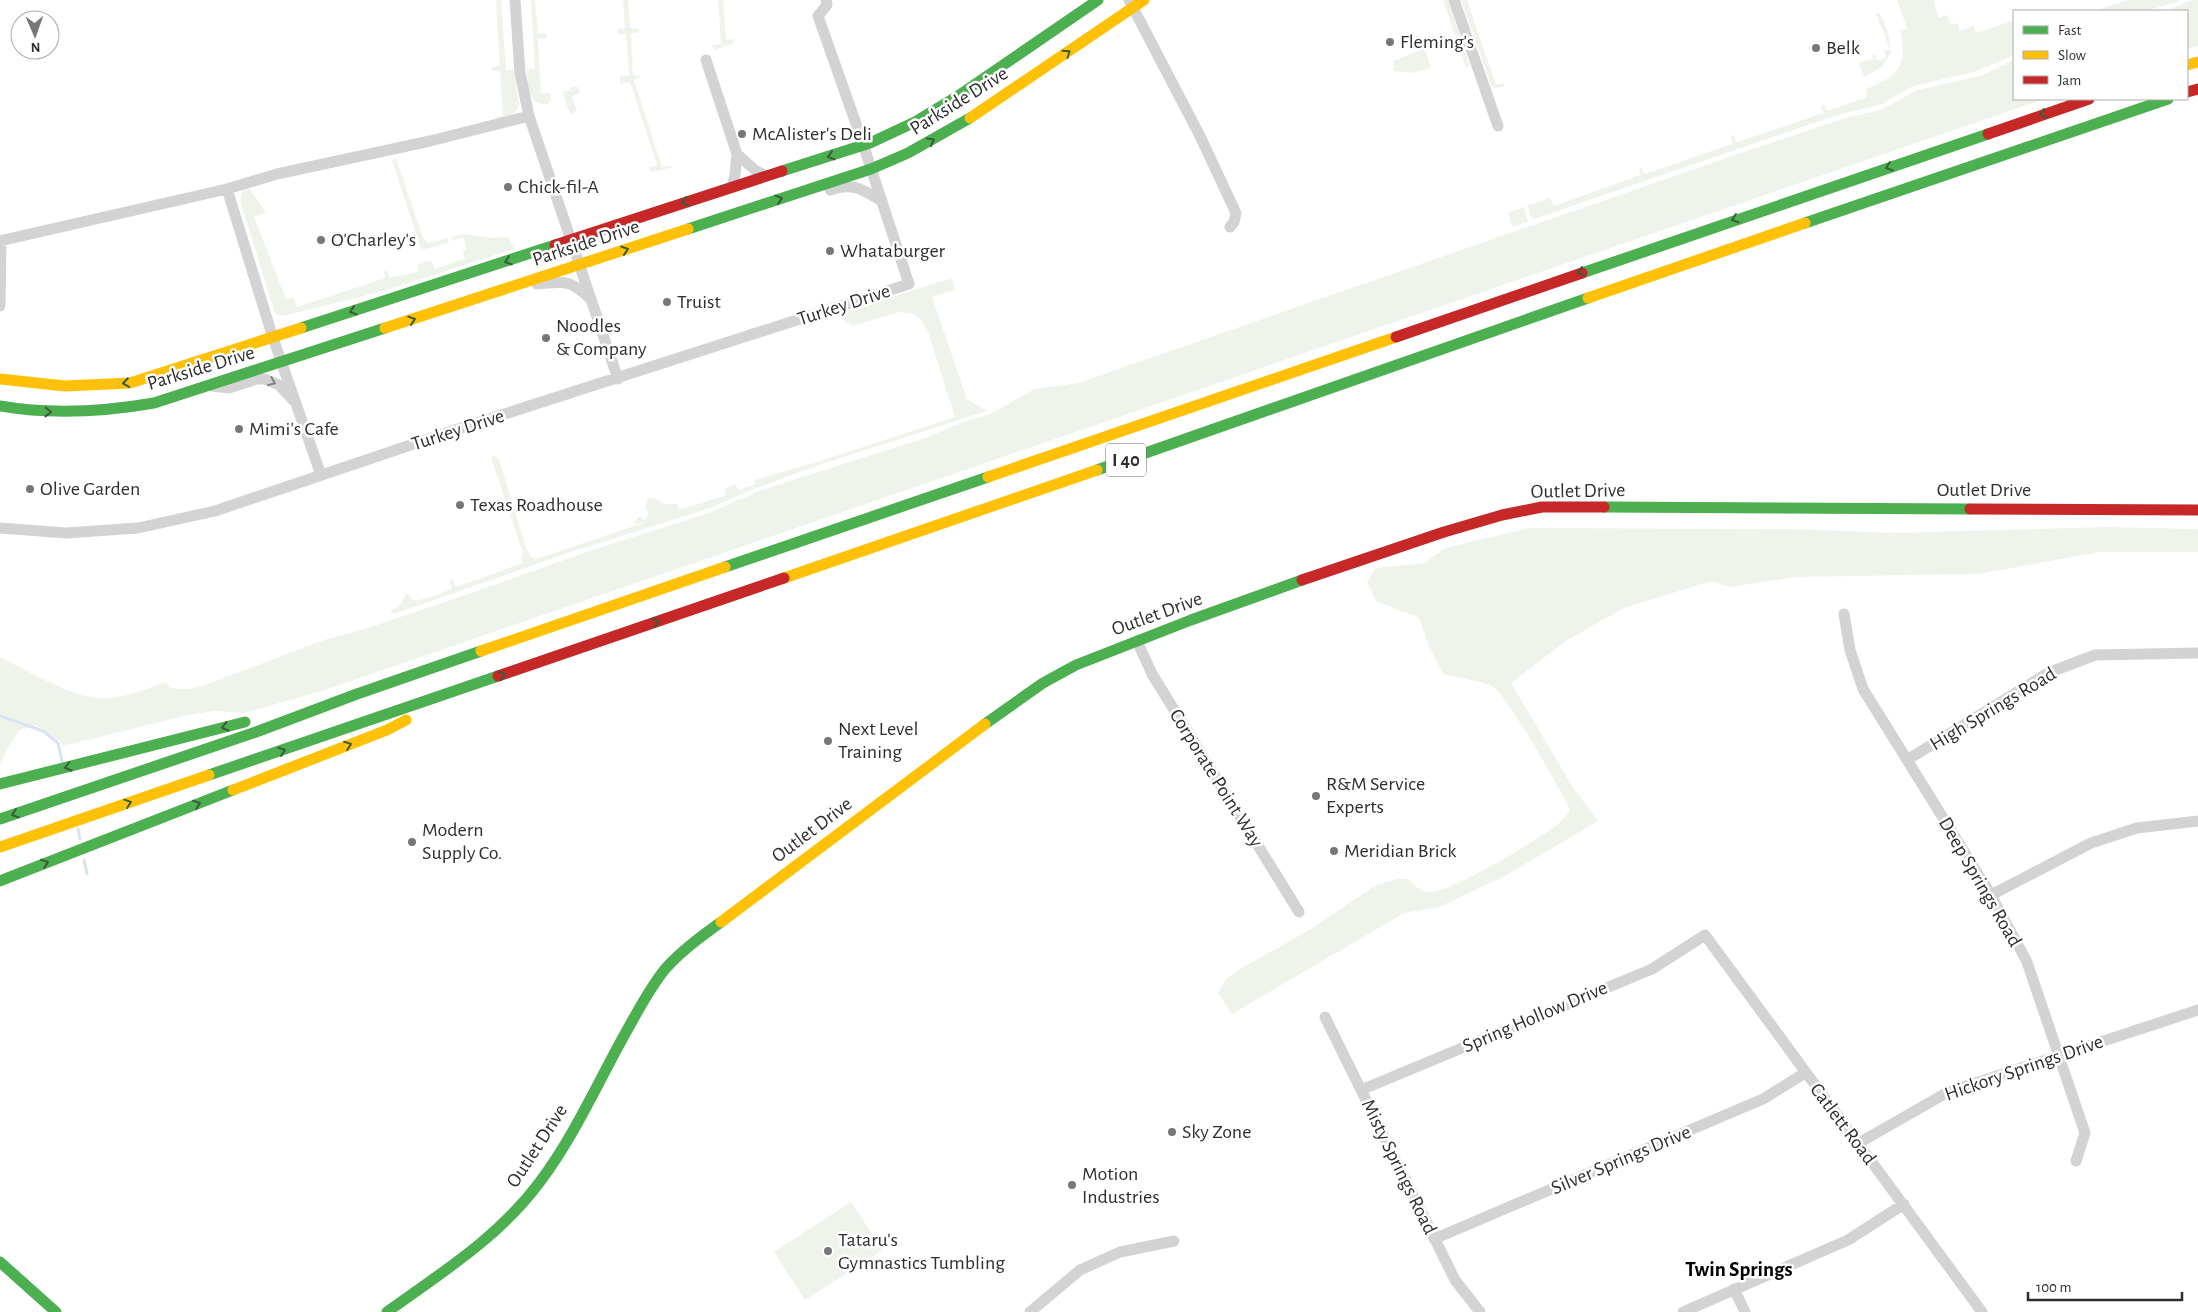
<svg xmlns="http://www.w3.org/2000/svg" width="2198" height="1312" font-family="'Alegreya Sans',sans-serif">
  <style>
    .green { fill: #eff4eb }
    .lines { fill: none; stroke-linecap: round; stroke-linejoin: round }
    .stream { stroke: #d8e4f0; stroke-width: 3 }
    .street { stroke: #d3d3d3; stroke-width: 11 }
    .fast { stroke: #4caf50; stroke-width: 11 }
    .slow { stroke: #ffc107; stroke-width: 11 }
    .jam { stroke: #c62828; stroke-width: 11 }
    .oneway { stroke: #385b3a }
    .oneway2 { stroke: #808080 }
    .poi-dot { fill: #777; stroke: #fff; stroke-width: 2 }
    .labels { text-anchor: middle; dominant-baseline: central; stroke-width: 5; stroke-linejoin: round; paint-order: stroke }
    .shield { fill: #fff; stroke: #6d6d6d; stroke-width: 1 }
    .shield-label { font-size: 19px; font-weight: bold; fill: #2e2e2e }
    .poi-label { font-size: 20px; fill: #2e2e2e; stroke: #fff; text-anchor: start }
    .street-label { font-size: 20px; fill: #2e2e2e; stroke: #fff }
    .neighbourhood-label { font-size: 21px; font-weight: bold; fill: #000; stroke: #fff }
  </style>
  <rect width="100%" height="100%" fill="#fff"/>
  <path class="green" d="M496,0H501L506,70H514L519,106L512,115L497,119L495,117L503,116L500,71H492V67L500,66Z
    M531,0H535L538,34L546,33L547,38L538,39L541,93H550L551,100L548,104C527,107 528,84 527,69L535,68Z
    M623,0H628L630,28L639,29L638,33H631L633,75L642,76L634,80L662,167L671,166V168L651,172L649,168L657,165L630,82L620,84V76L629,75L626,34H618L617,29L625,28Z
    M718,0H723L726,40L734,39V43L714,50L712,45L721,44Z
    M1443,0H1448L1468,60L1469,66L1466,68Z
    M1461,0H1467L1496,85L1504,83V87L1495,88L1491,85Z
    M1897,0H1933L1939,18L1947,15L1951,25L1957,23L1960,31L1974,26L1976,33L2014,20V55L1974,72L1913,86L1882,104L1837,115L1534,219L1532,218L1527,206L1550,198L1554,206L1640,175L1639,167L1642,168L1645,174L1732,144L1731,135L1734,136L1737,142L1823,113L1821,107L1823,104L1828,111L1867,97L1866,89C1897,77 1909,66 1900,31L1907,28Z
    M2127,0H2178L2179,2L2144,11H2095Z
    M2192,0H2198V46L2187,49V11H2166Z
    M1878,12C1886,20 1892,44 1890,55L1882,67L1864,77L1859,63L1873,59L1872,55L1875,54L1877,61L1886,57L1884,51L1890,49L1876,14Z
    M1422,41L1431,68L1413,73L1394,71L1393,61L1418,51L1416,43Z
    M2014,60V99H2044L322,691L244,713L215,711L188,715L63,746L60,741L36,725L20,730L8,747L0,764V657C29,671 80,703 111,698C130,696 148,688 166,682L171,688L188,689L205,685L324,640L371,627L480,590L589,551L709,513L759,491L928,437L960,423L993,413L1034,389L1078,383L1732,156L1842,119L1881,110L1917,90L1980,76Z
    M570,87H578L580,92L572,97L577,111L570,114L563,93V91H571Z
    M396,158L423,238L429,243L448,238L449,242L424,250L421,249L392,160Z
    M249,188L266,212L254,217L286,299L293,298L297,307L385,278L384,270L388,271L390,278L418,272V265L427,261L432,262L434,269L465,259L463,252L467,249L463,238L453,240L451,237L464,234L492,238L509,237L514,249L384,291L283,316L275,313L240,201L242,192Z
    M1524,207L1528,222L1512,227L1508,213Z
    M952,278L955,289L932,297L967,399L987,411L819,465L759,487L707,509L574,551L394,614L390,611C398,608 403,603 405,595L409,594L411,599C422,603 440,593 452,589L449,581L452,579L456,587L523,563L521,557L523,553L491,457L494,456L499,459L526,548L531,557L536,559L643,523L644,522L636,524L635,521L639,516L645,520L649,513L645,508L648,498H653L665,504H677L679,510L726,495L724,489L735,484L739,490L756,484L754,480L817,462L955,417L928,332L920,318L911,313L899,312L852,326L844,321L843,317L845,312Z
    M2108,527L2198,529V552H2100L1978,574L1795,577L1729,587L1712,581L1624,608L1566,641L1511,683L1572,786L1598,821L1505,876L1439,907L1404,913L1232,1014L1218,993L1226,979L1240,969L1311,929L1373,887L1396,879H1408C1414,885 1420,891 1428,892C1449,894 1537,840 1557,825C1562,821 1566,815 1570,810C1562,792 1506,693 1492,686C1485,682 1454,677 1443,674L1430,648L1419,618L1376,601L1367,582L1376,568L1425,563L1445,548L1529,528L1794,529L1893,533Z
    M851,1202L883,1250L805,1300L774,1252Z"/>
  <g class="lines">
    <path class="stream" d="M0,716L43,731L58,743L62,761
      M78,829L80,839
      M84,860L87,874"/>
    <path class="street" d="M515,0L520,73L529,116L618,379
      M1129,0L1200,136L1236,213L1234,222L1230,227
      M1454,0L1498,126
      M706,60L737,154L735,175L732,187
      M737,154L755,170L766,176
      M227,189L273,338L321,475
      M830,190C853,182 862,189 882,201
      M0,241L227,189L277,174L430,141L529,116
      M537,284C565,282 567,278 590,298
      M0,306L1,241
      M212,386L229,388L257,379H265L279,385L294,401
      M0,528L66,533L138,528L215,511L464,427L909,284L860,135L818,16L827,5L826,0
      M1844,614L1850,650L1863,689L1991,895L2027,962L2085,1133L2076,1161
      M1137,641L1152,674L1299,912
      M1907,760L2048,673L2095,655L2198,653
      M1991,895L2091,843L2137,828L2198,821
      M1325,1017L1455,1280L1480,1312
      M1361,1090L1652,969L1705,935L1982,1312
      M1857,1144L1948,1092L2198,1010
      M1434,1239L1763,1099L1805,1073
      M1734,1289L1745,1312
      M1030,1312L1080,1270L1120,1252L1174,1241
      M1683,1312L1848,1240L1904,1204"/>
    <path class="fast" d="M782,171L870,143L915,122L958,96L1098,0
      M1805,223L2168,99
      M688,229L871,169L908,153L970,118
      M1582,273L1988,134
      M301,328L555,245
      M0,406C52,415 102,412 154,403L385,328
      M1097,470L1588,298
      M1604,507L1970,509
      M725,567L988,477
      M985,724L1043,683L1076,665L1191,620L1302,580
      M209,775L498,676
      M0,784L245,722
      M0,819L256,732L357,694L481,651
      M0,881L233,790
      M0,1262L56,1312
      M387,1312C441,1273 499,1237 539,1183C574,1137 598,1082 626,1032C638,1011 650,987 666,968C682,950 702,936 721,922"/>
    <path class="slow" d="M2187,65L2198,62
      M970,118L1144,0
      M1588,298L1805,223
      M385,328L688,229
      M0,379L65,386L130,383L301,328
      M988,477L1396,337
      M784,578L1097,470
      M481,651L725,567
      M233,790L387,730L406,720
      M0,847L209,775
      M721,922L985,724"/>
    <path class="jam" d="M2187,92L2198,89
      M1988,134L2089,99
      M555,245L782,171
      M1396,337L1582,273
      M1970,509L2198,510
      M1302,580L1444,532L1502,515L1542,507H1604
      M498,676L784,578"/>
  </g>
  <defs><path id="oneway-chevron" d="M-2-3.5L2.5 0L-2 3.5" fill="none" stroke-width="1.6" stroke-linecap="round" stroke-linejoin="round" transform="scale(1.25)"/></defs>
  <g class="oneway">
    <use href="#oneway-chevron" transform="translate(1067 53) rotate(-35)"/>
    <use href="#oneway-chevron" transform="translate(2043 114) rotate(161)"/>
    <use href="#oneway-chevron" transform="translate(931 141) rotate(-29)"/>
    <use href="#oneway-chevron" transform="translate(831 156) rotate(162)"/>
    <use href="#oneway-chevron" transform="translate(1889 167) rotate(161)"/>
    <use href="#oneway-chevron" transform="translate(779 199) rotate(-18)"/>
    <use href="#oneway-chevron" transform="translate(685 202) rotate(162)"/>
    <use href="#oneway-chevron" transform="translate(1735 219) rotate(161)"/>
    <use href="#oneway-chevron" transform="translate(625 250) rotate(-18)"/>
    <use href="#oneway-chevron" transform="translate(508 261) rotate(162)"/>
    <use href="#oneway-chevron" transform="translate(1581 272) rotate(161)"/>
    <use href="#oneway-chevron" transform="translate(353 311) rotate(162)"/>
    <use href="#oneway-chevron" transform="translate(412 320) rotate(-18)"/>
    <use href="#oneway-chevron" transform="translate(126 383) rotate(172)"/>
    <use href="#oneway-chevron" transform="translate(48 412) rotate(1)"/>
    <use href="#oneway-chevron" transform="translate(656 622) rotate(-19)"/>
    <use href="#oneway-chevron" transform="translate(502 675) rotate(-19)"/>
    <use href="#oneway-chevron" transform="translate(225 727) rotate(166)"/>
    <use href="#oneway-chevron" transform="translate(348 745) rotate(-21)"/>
    <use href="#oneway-chevron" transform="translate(282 751) rotate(-19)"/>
    <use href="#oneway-chevron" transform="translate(68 767) rotate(166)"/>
    <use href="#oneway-chevron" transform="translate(128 803) rotate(-19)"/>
    <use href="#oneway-chevron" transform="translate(197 804) rotate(-21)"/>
    <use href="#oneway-chevron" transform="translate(15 814) rotate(161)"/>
    <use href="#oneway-chevron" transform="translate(45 863) rotate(-21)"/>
  </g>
  <use class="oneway2" href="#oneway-chevron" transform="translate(272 382) rotate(22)"/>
  <g class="poi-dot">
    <circle cx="1390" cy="42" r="5"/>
    <circle cx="1816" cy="48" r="5"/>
    <circle cx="742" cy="134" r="5"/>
    <circle cx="508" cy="187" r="5"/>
    <circle cx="321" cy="240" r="5"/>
    <circle cx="830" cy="251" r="5"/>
    <circle cx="667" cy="302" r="5"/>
    <circle cx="546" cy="338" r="5"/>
    <circle cx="239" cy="429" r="5"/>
    <circle cx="30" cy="489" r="5"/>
    <circle cx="460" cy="505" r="5"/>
    <circle cx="828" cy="741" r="5"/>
    <circle cx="1316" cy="796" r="5"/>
    <circle cx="412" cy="842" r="5"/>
    <circle cx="1334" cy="851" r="5"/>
    <circle cx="1172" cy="1132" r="5"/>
    <circle cx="1072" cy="1185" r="5"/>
    <circle cx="828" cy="1251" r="5"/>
  </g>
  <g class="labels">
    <rect class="shield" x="1106" y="443.5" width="40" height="33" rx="4"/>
    <g class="shield-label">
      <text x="1126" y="460">I 40</text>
    </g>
    <g class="poi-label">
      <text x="1400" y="42">Fleming's</text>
      <text x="1826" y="48">Belk</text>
      <text x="752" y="134">McAlister's Deli</text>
      <text x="518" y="187">Chick-fil-A</text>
      <text x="331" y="240">O'Charley's</text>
      <text x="840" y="251">Whataburger</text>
      <text x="677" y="302">Truist</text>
      <text x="556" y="326">Noodles<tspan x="556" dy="23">&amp; Company</tspan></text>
      <text x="249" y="429">Mimi's Cafe</text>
      <text x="40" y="489">Olive Garden</text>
      <text x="470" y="505">Texas Roadhouse</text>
      <text x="838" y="729">Next Level<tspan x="838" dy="23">Training</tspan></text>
      <text x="1326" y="784">R&amp;M Service<tspan x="1326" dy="23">Experts</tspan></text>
      <text x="422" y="830">Modern<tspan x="422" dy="23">Supply Co.</tspan></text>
      <text x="1344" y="851">Meridian Brick</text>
      <text x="1182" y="1132">Sky Zone</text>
      <text x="1082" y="1174">Motion<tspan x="1082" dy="23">Industries</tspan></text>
      <text x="838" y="1240">Tataru's<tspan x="838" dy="23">Gymnastics Tumbling</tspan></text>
    </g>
    <g class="street-label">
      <text transform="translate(959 101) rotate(-32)">Parkside Drive</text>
      <text transform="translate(586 243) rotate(-18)">Parkside Drive</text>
      <text transform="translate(844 305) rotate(-18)">Turkey Drive</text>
      <text transform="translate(201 368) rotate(-17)">Parkside Drive</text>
      <text transform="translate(458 430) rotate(-18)">Turkey Drive</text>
      <text x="1984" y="490">Outlet Drive</text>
      <text transform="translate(1578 491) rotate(-1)">Outlet Drive</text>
      <text transform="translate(1157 614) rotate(-20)">Outlet Drive</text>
      <text transform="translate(1993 709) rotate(-31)">High Springs Road</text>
      <text transform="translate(1216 778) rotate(58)">Corporate Point Way</text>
      <text transform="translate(812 830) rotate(-37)">Outlet Drive</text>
      <text transform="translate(1980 882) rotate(60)">Deep Springs Road</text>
      <text transform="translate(1535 1017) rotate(-23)">Spring Hollow Drive</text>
      <text transform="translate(2024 1068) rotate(-19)">Hickory Springs Drive</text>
      <text transform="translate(1843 1124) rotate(53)">Catlett Road</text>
      <text transform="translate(537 1146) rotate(-57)">Outlet Drive</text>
      <text transform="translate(1621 1160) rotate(-23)">Silver Springs Drive</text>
      <text transform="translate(1399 1167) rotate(64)">Misty Springs Road</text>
    </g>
    <g class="neighbourhood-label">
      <text x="1739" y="1269">Twin Springs</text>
    </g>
  </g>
  <rect x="2013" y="10" width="175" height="90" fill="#ffffff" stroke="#ababab"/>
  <rect x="2023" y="26" width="25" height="8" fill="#4caf50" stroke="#ababab"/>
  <text x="2058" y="35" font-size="15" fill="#2e2e2e">Fast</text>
  <rect x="2023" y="51" width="25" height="8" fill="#ffc107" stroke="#ababab"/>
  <text x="2058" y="60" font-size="15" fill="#2e2e2e">Slow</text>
  <rect x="2023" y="76" width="25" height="8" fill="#c62828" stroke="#ababab"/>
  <text x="2058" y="85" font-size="15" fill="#2e2e2e">Jam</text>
  <g transform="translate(35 35) rotate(178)"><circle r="24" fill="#ffffff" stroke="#ababab"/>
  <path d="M0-4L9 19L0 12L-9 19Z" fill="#777777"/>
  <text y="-8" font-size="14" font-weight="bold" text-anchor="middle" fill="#2e2e2e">N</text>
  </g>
  <path d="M2028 1292v8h154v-8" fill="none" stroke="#2e2e2e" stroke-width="2.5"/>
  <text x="2036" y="1292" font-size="15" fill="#2e2e2e" stroke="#ffffff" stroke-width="4" paint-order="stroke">100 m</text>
</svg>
